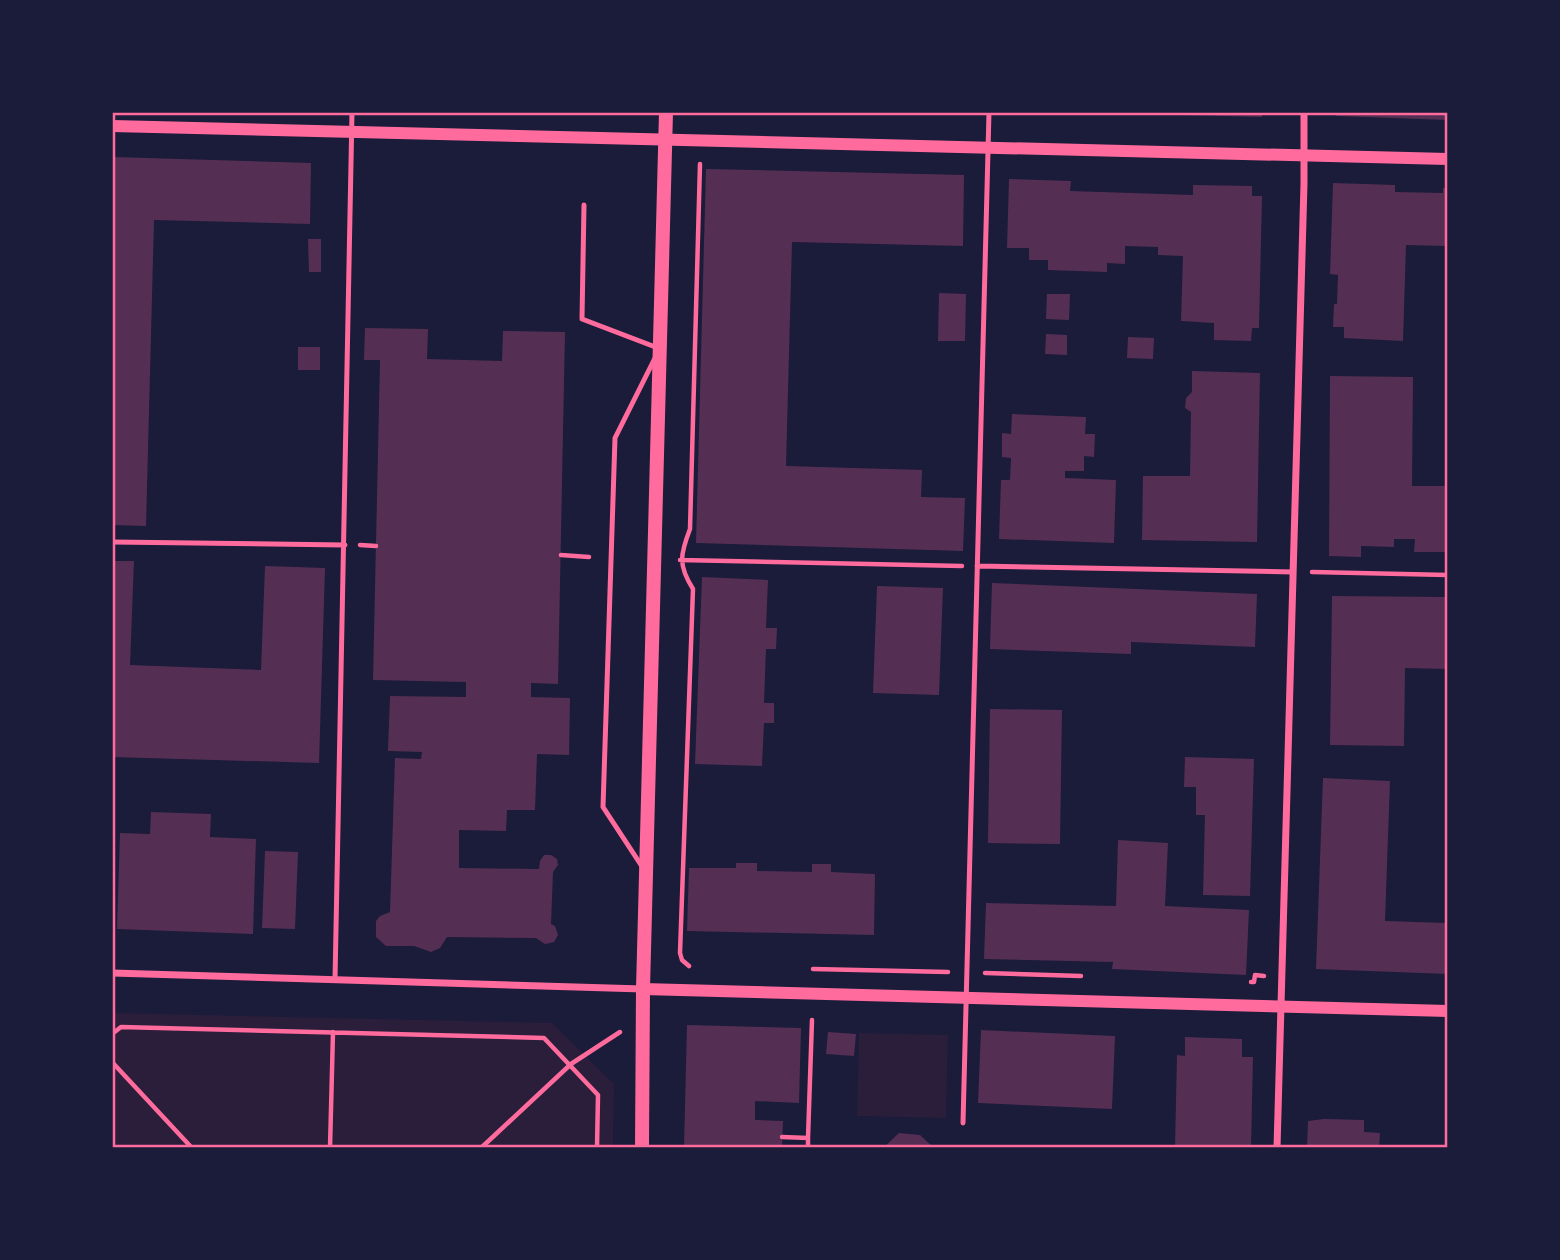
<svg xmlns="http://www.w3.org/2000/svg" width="1560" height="1260" font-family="'IBM Plex Sans',sans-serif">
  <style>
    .green { fill: #2a1e3b }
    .building { fill: #542f53 }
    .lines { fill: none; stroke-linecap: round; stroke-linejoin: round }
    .path { stroke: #ff6b9d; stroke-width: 4.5 }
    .service { stroke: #ff6b9d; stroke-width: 5 }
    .minor { stroke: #ff6b9d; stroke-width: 7 }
    .tertiary { stroke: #ff6b9d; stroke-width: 12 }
    .secondary { stroke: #ff6b9d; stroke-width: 14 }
    .neatline { fill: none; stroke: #ff6b9d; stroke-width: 2.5 }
  </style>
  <rect width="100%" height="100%" fill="#1b1b3a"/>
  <path class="green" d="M112,1013L552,1023L614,1084L613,1148H112Z
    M859,1033L948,1035L946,1118L857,1116Z"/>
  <path class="building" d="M1144,112H1262V117L1144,114Z
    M1336,112H1448V120L1336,116Z
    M112,157L311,163L310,224L154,220L146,526L112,525Z
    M706,169L964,175L963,246L792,242L786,466L922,470L921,497L965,498L963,551L696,543Z
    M1009,179L1071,181L1070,191L1193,195V185L1252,186V196H1262L1259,328H1252L1251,341L1214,340V323L1181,321L1183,256L1158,255V247L1125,246V264L1107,263V272L1048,270V260H1029V248H1007Z
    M1333,183L1395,185V192L1443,193V188H1448V246L1406,245L1403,341L1344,338V327H1333L1334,304H1337L1338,275L1330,274Z
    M308,239H321V272H309Z
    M939,293L966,294L965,341H938Z
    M1047,294H1070L1069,320L1046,319Z
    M365,328L428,329L427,359L502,361L503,331L565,332L558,684L531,683V697L570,698L569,755L537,754L535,810H507L506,831L459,830V868L539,869L540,861L544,855H551L557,859L558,865L553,872L551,924L555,926L558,935L554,942L550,943L545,944L536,938L447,937L440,948L431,952L414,946H386L376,937V921L380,916L390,912L395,758L421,759L422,752L388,751L390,696L466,697V682L373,680L380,360H364Z
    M1046,334L1067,335V355L1045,354Z
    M1128,337L1154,338L1153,359L1127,358Z
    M298,347H320V370H298Z
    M1192,371L1260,373L1257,542L1142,540L1143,476H1190L1191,412L1185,408L1186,398L1192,392Z
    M1330,376L1413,377L1412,486H1448L1447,552H1414L1415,539H1394V547L1361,546V557L1329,556Z
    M1012,414L1086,417L1085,434H1095L1094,457L1084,456V471H1065V478L1116,480L1114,543L999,539L1001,480H1010L1011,458L1002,457V433L1011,434Z
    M112,561H134L130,665L261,670L265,566L325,568L319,763L112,757Z
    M702,577L768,580L766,628H777L776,649H766L764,703H774V723H764L762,766L695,764Z
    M992,583L1257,594L1255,647L1131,642V654L990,649Z
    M877,586L943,588L939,695L873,693Z
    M1332,596L1448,597V669L1405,668L1404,746L1330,745Z
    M990,709L1062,710L1060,844L988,843Z
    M1185,757L1254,759L1250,896L1203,895L1205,815H1196V787H1184Z
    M1323,778L1390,781L1385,921L1448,923V974L1316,969Z
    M151,812L211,814L210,837L256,839L253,934L117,929L120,833L150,834Z
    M1118,840L1168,843L1165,906L1249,910L1246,975L1112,969L1113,962L984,959L986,903L1116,906Z
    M265,851L298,852L295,929L262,928Z
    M736,863H757V871L812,872V864H831V872L875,874L874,935L687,931L689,868H736Z
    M687,1025L801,1028L799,1103L755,1101V1120L783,1121L782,1148H684Z
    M981,1030L1115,1036L1112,1109L978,1103Z
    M828,1032L856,1034L854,1056L826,1054Z
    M1185,1037L1242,1039V1057H1253L1251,1148H1175L1177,1055L1185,1056Z
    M1324,1119L1364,1120V1132L1380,1133L1379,1148H1307L1308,1121Z
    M899,1133L920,1135L934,1148H883Z"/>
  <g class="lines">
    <path class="path" d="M360,545L376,546
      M561,555L589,557
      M680,560L962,566
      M1312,572L1448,575
      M689,966L682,960L680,953L693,589C678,565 680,555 690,529L700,164
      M813,969L948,972
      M985,973L1081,976
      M1251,982H1254L1255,975L1264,976
      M112,1034L121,1027L544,1038L598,1095L597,1148
      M112,1062L192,1148
      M782,1137L808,1138L812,1020
      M330,1148L333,1032
      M481,1148L571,1064L620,1032
      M808,1148V1138"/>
    <path class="service" d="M584,205L582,319L658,348
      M112,542L345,545
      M977,566L1293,572
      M643,868L603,807L615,438L656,356
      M335,980L352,112
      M963,1123L989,112"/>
    <path class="minor" d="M112,973L643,989
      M1277,1148L1304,184V112"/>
    <path class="tertiary" d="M112,126L1448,159
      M643,989L1448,1011"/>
    <path class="secondary" d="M642,1148L643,989L666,112"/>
  </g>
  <rect width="1560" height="1260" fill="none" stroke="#1b1b3a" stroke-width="228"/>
  <rect x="114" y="114" width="1332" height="1032" class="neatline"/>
</svg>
